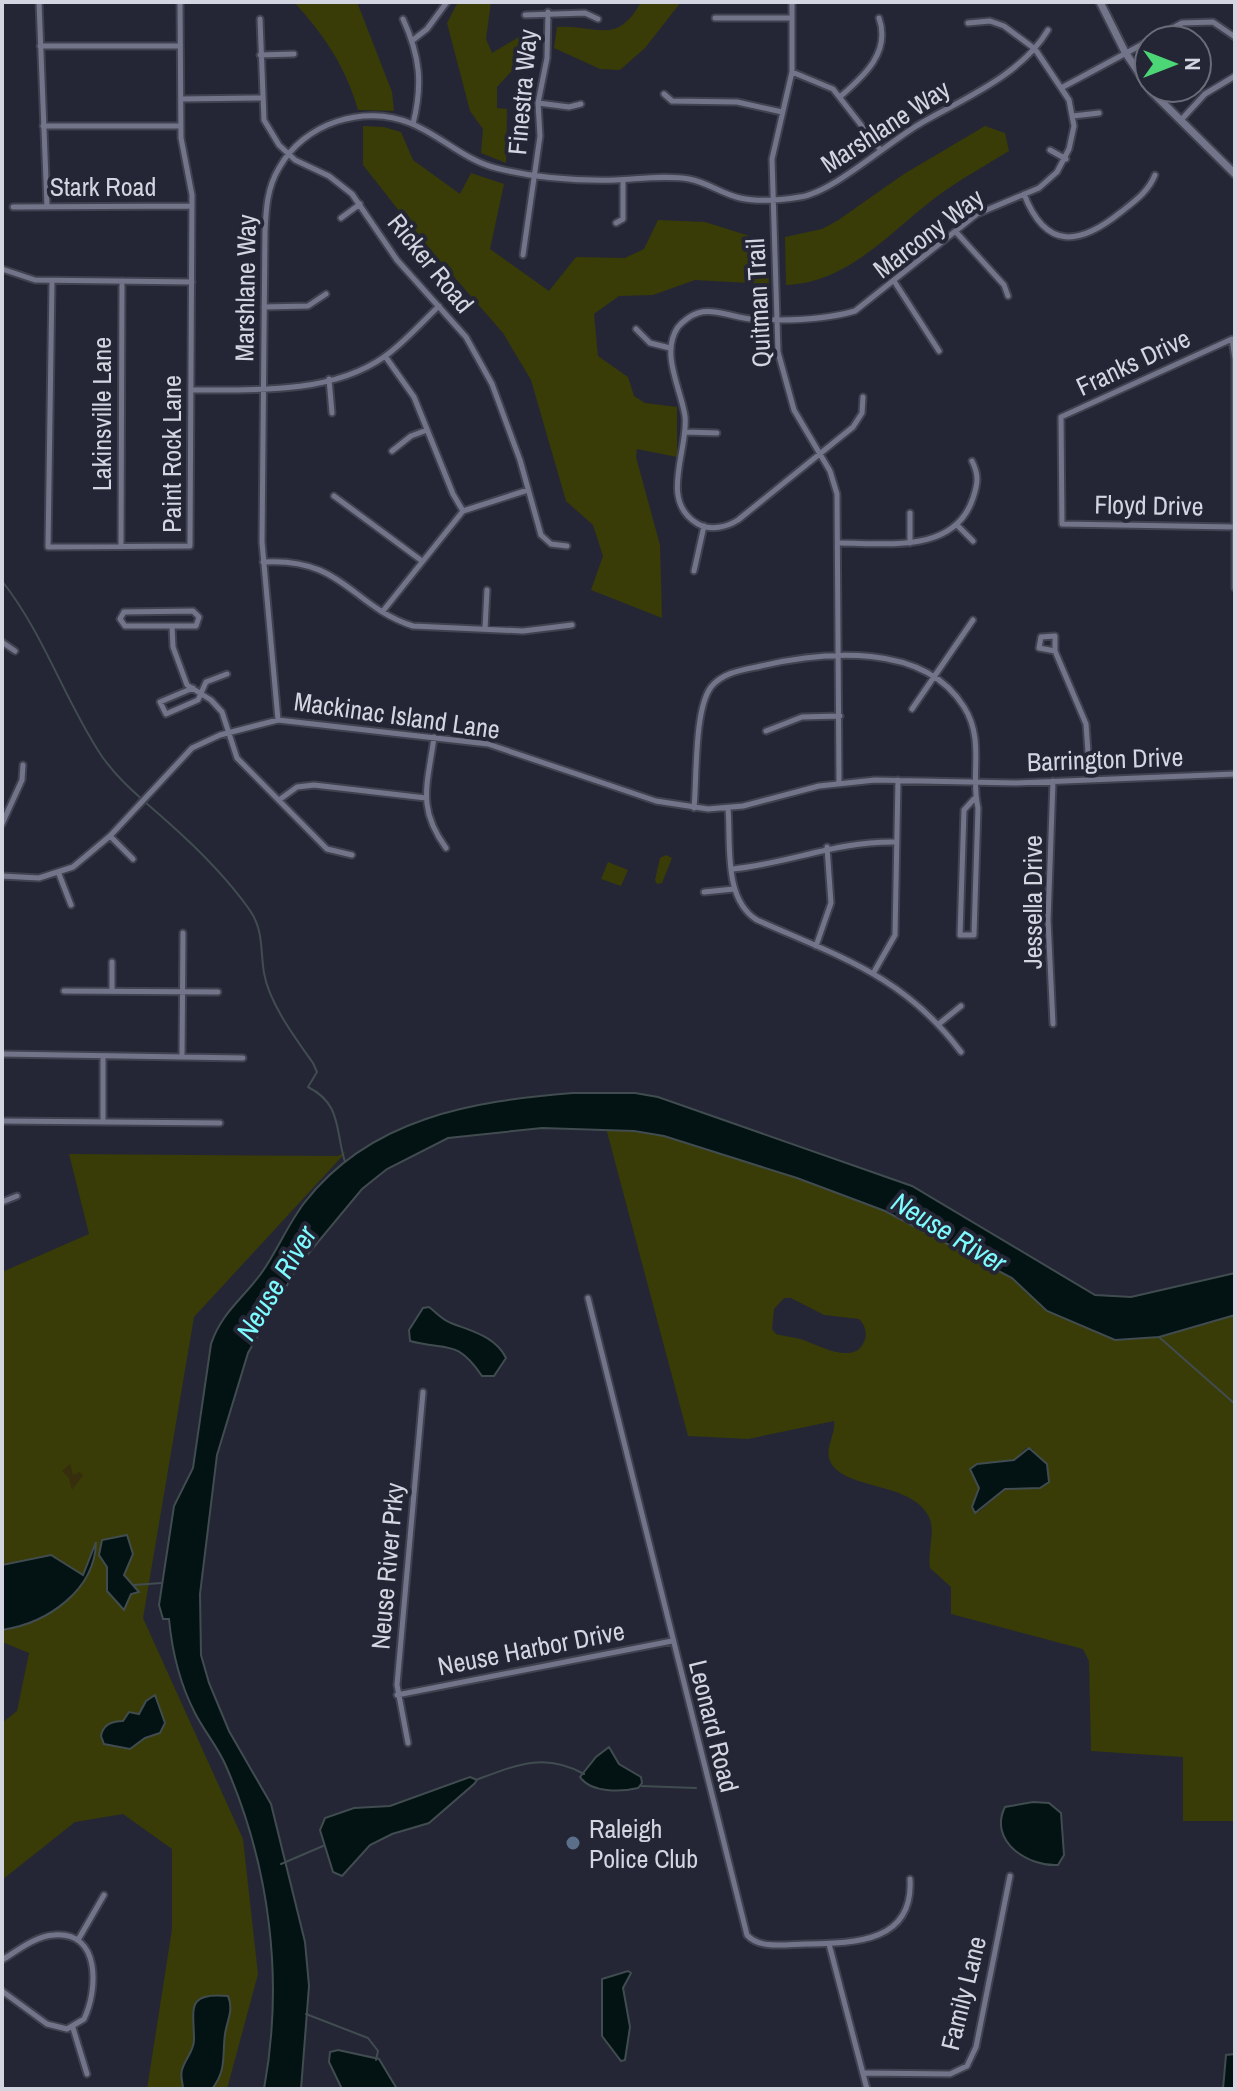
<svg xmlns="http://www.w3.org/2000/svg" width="1237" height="2091" font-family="'Archivo Narrow',sans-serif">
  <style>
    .green { fill: #393c06; fill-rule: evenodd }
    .sand { fill: #372e0e }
    .water { fill: #031212; stroke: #414c50; stroke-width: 2 }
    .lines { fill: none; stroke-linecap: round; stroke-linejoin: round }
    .stream { stroke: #414c50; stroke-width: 2 }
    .street-casing { stroke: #404250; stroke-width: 9 }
    .secondary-casing { stroke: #404250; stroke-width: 11 }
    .street { stroke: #727589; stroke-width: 5 }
    .secondary { stroke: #727589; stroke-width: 7 }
    .service-dot { fill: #5c6f8a; stroke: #242636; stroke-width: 3 }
    .labels { text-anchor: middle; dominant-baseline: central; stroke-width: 8; stroke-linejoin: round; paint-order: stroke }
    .street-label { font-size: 26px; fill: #d3d5e0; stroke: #242636 }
    .poi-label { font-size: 26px; fill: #d3d5e0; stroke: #242636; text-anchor: start }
    .water-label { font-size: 28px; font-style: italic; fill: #7dfbfe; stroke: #242636 }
  </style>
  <rect width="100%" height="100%" fill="#242636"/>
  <path class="green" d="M294,2H357L392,92L394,111L358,110C346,67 324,35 294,2Z
    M458,2H491L486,39L492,53L529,31L538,32L534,64H518L497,87V108L507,109L506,163L481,153L483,129L470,111L447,23Z
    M641,2H681L645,48L620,70L600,69L554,48L557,27C597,25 617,46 641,2Z
    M363,126L384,127L401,132L413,160L460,194L471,173L504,184L490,249L549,291L576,257L625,258L644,249L658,220L705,222L766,241L769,284L695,280L653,295L619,296L594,314L598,356L628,377L634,396L645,403L677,407V457L637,449L636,457L660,545L662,618L591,590L603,556L593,525L566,501L531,380L503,333L422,240L363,165Z
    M985,126L1005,133L1009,151C988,164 966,176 946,190C895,225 852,283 786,285L785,237L822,229L837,221L904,174Z
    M666,855L672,858L662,883L657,884L655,880L660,858Z
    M608,862L628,870L621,886L601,879Z
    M606,1128L664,1136L797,1178L885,1211L1012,1278L1047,1311L1115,1340L1159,1337L1235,1315V1821H1183V1757L1091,1751L1089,1661L1083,1649L951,1614V1587L930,1568C927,1552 936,1532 929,1517C912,1480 838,1491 829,1458C826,1446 836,1433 834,1421L748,1439L688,1436ZM784,1298H791L824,1315L859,1319C865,1325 868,1334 864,1342C854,1365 820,1346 806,1341C797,1337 786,1337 776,1334L772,1329L774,1309ZM1026,1448L1033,1449L1040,1488L1005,1489L979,1512L973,1504L980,1493L977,1464L1014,1460Z
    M347,1151L194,1317L143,1618L243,1839L258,1974L227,2089H147L172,1929V1849L123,1814L75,1822L2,1880V1723L17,1711L29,1653L2,1642V1272L89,1234L69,1154L338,1156Z"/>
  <path class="sand" d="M70,1464L73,1475L80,1472L83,1475L72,1490L69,1478L62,1471Z"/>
  <path class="water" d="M573,1093H635L658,1097L912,1186L1095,1295L1131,1297L1235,1273V1315L1159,1337L1115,1340L1047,1311L1012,1278L885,1211L797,1178L664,1136L634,1131L542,1128L448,1138L387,1169L362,1189L298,1266L248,1353L217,1455L200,1594L201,1655L209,1683L229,1731L271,1804L305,1942L309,1986L301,2089H264C284,1980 270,1867 226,1766C218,1747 204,1731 195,1713C180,1684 172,1651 169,1619H163L159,1605L174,1506L193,1468L211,1344C221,1314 241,1300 260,1275C277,1252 287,1225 305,1202C370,1118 473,1101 573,1093Z
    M429,1307C437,1313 442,1320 451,1323C471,1331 495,1336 506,1358L494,1376H482C456,1338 447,1351 410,1341L409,1330L423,1308Z
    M1029,1448L1047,1464L1049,1482L1040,1488L1005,1489L975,1513L972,1507L979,1488L970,1469L977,1464L1014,1460Z
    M127,1535L133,1554L124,1575L139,1592L131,1594L124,1610L107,1591V1567L99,1555L102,1540Z
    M96,1542C95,1590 48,1623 2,1630V1565L51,1555L83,1575Z
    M155,1695L165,1723L160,1733L145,1738L130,1749L104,1744L101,1736C103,1724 113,1721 123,1721L129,1712L139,1714L146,1701Z
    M609,1747L619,1764L641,1777L642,1783L638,1788C621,1792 591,1793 580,1777L596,1757Z
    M470,1777L477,1780L474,1784L429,1823L392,1834L370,1845L342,1876L333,1872L320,1830L325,1818L354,1808L390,1806Z
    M1033,1802L1049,1803L1061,1813L1064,1855L1058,1865C1028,1867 988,1841 1005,1807Z
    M628,1971L631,1973L623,1988L630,2027L625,2060L621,2061L602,2036V1979Z
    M228,1996C234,2010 227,2020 225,2034C222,2056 227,2070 212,2089H183C183,2083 180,2076 182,2070C185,2059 194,2051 194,2040C194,2009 185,1992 228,1996Z
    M338,2050L379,2059L397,2089H342L329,2062L330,2052Z
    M1235,2054V2089H1223L1226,2055Z"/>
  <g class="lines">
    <path class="stream" d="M2,581C44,634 64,699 101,755C121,784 145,801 170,824C198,849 227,878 249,909C264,930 260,949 264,973C269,1003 296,1039 313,1063L317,1072L308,1087C342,1104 335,1130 345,1162
      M1159,1337L1235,1404
      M133,1585L162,1583
      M476,1780C516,1765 544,1752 584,1774
      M641,1786L696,1788
      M281,1864L323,1846
      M306,2014L368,2038L378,2051L376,2060"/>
    <defs>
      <path id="street" d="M39,2L47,206
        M792,2V72L772,159L778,352L794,410L830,471L837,494L839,783
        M525,15L585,13L598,19
        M715,18H792
        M260,19L264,120L279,145L295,160L329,176L352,194L397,260L466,337L492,384L520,460L541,535L551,544L567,546
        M403,19C420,56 423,84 413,124
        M413,40L427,29L447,2
        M40,46H180
        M260,55L294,54
        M792,72L833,89L879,148
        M1063,87L1182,23L1213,22L1235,37
        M664,94L672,101L737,102L782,112
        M841,96C864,76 891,52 879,18
        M181,99L261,98
        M538,103L569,107L581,104
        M1073,116L1099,113
        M1181,120L1205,94L1235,76
        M43,126H181
        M1050,150L1066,159
        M1024,194C1046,251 1080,245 1121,212C1135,201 1148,192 1155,175
        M13,207L192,206
        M341,218L360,204
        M616,223L623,219V180
        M956,232L1004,285L1008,296
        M523,255L540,136L538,103L547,58L548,12
        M2,269L35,280L192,282
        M52,281L48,547L190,546L192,195L181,138L180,2
        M894,281L939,351
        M264,307L308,306L326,294
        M636,329L650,343L670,348
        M385,356L414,397L453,494L463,511
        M329,379L332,413
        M192,390C254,390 331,394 384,357C404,343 421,323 439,306
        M863,397L862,413L853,427L738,520C727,527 711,531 698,524C658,501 689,450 685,416C681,389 660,353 678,327C682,322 691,315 698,313C715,308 735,318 752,319C785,321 824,320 855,311L977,214L1039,188L1057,172L1069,149L1074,126L1069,100L1035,49L1004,26L990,21L968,23
        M686,432L717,433
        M392,451L411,436L427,430
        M334,496L422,561
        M957,525L973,541
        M1235,527H1234L1062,524L1061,417L1232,339L1235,359V588
        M840,543C886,543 955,554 973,498C978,483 979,475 972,461
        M910,543V513
        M121,546L122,281
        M263,562C343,557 351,606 413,626L523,631L572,625
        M694,571L704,526
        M193,611L199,617L196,626H125L120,619L124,612Z
        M383,611L463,511L528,490
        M172,626L173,647L187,685L211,700L222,712L237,758L327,849L352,855
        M485,629L487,590
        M2,642L15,651
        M1055,651L1039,648L1041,637L1055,636V651L1086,724L1090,780
        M193,688L160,702L166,714L198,700L206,682L227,674
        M912,709L973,620
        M278,720L262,542L265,232C266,209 267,188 279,168C304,123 364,104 410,123C440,135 464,160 496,168C535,178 576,181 616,180C639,179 666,175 689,179C707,182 722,194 740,198C758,202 782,200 800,197C834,192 889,141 923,122C967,97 1022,74 1048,30
        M766,731L802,717L840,716
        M434,737C428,784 416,807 446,848
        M279,800L297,787L314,785L426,798
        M694,808C697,778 694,710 711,687C723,672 743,670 761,666C824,651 924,642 964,707C985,740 970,775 978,808L974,935H960L964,810L974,799
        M728,808C731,844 723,899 757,920C840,957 904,976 961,1052
        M2,824L22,780L23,765
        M110,836L133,859
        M733,869C792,863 835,841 897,842
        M59,874L71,905
        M2,876L39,878L73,867L110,836L192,748L220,735L278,720L488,744L656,801L708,809L743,806L819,786L875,780L1015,783L1235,774
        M704,892L734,889
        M816,946L831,903L827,847
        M112,962V991
        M874,972L895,935L898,780
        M64,991L218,992
        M940,1023L961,1006
        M1053,1024L1048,920L1053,781
        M2,1054L243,1058
        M182,1057L183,933
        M2,1121L220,1123
        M103,1122V1057
        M2,1202L17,1196
        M588,1298L747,1935C760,1950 788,1944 806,1944C854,1943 914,1943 910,1879
        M397,1695L672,1641
        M408,1743L397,1685L423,1392
        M78,1940L104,1895
        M829,1944L867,2089
        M2,1960C17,1951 35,1936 54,1935C101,1931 98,1990 84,2019L67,2029L47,2024L2,1991
        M73,2028L87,2074
        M865,2073L950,2074L967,2066L976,2047L1010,1876"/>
      <path id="secondary" d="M1100,2L1125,52L1152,92L1235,174"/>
    </defs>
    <use href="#street" class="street-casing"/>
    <use href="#secondary" class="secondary-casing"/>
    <use href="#street" class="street"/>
    <use href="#secondary" class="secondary"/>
  </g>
  <circle class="service-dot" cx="573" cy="1843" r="8"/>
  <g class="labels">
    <g class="street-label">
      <text transform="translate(522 92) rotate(-85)">Finestra Way</text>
      <text transform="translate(885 126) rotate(-33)">Marshlane Way</text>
      <text x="103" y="186">Stark Road</text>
      <text transform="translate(928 233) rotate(-37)">Marcony Way</text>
      <text transform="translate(431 263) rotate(51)">Ricker Road</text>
      <text transform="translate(245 288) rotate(-89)">Marshlane Way</text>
      <text transform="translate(758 303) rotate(-93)">Quitman Trail</text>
      <text transform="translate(1133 362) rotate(-25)">Franks Drive</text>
      <text transform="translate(101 414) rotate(-90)">Lakinsville Lane</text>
      <text transform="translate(171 454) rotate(-90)">Paint Rock Lane</text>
      <text transform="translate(1149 505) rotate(1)">Floyd Drive</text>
      <text transform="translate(397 715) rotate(8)">Mackinac Island Lane</text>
      <text transform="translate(1105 759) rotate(-2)">Barrington Drive</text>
      <text transform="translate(1032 902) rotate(-90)">Jessella Drive</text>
      <text transform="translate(387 1566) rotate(-85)">Neuse River Prky</text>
      <text transform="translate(531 1648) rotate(-11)">Neuse Harbor Drive</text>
      <text transform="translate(714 1726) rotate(76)">Leonard Road</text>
      <text transform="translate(963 1993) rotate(-76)">Family Lane</text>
    </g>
    <g class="poi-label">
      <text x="589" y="1828">Raleigh<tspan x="589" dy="30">Police Club</tspan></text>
    </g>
    <g class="water-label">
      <text transform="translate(949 1232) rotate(31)">Neuse River</text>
      <text transform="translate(276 1283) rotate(-59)">Neuse River</text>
    </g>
  </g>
  <rect width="1237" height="2091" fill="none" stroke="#d3d5e0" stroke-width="8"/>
  <g transform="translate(1173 64) rotate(90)"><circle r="38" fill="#242636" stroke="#6a6c7a" stroke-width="2"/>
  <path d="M0-6L14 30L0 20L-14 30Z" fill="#4cd676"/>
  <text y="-12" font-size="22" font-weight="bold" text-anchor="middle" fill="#d3d5e0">N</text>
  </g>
</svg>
